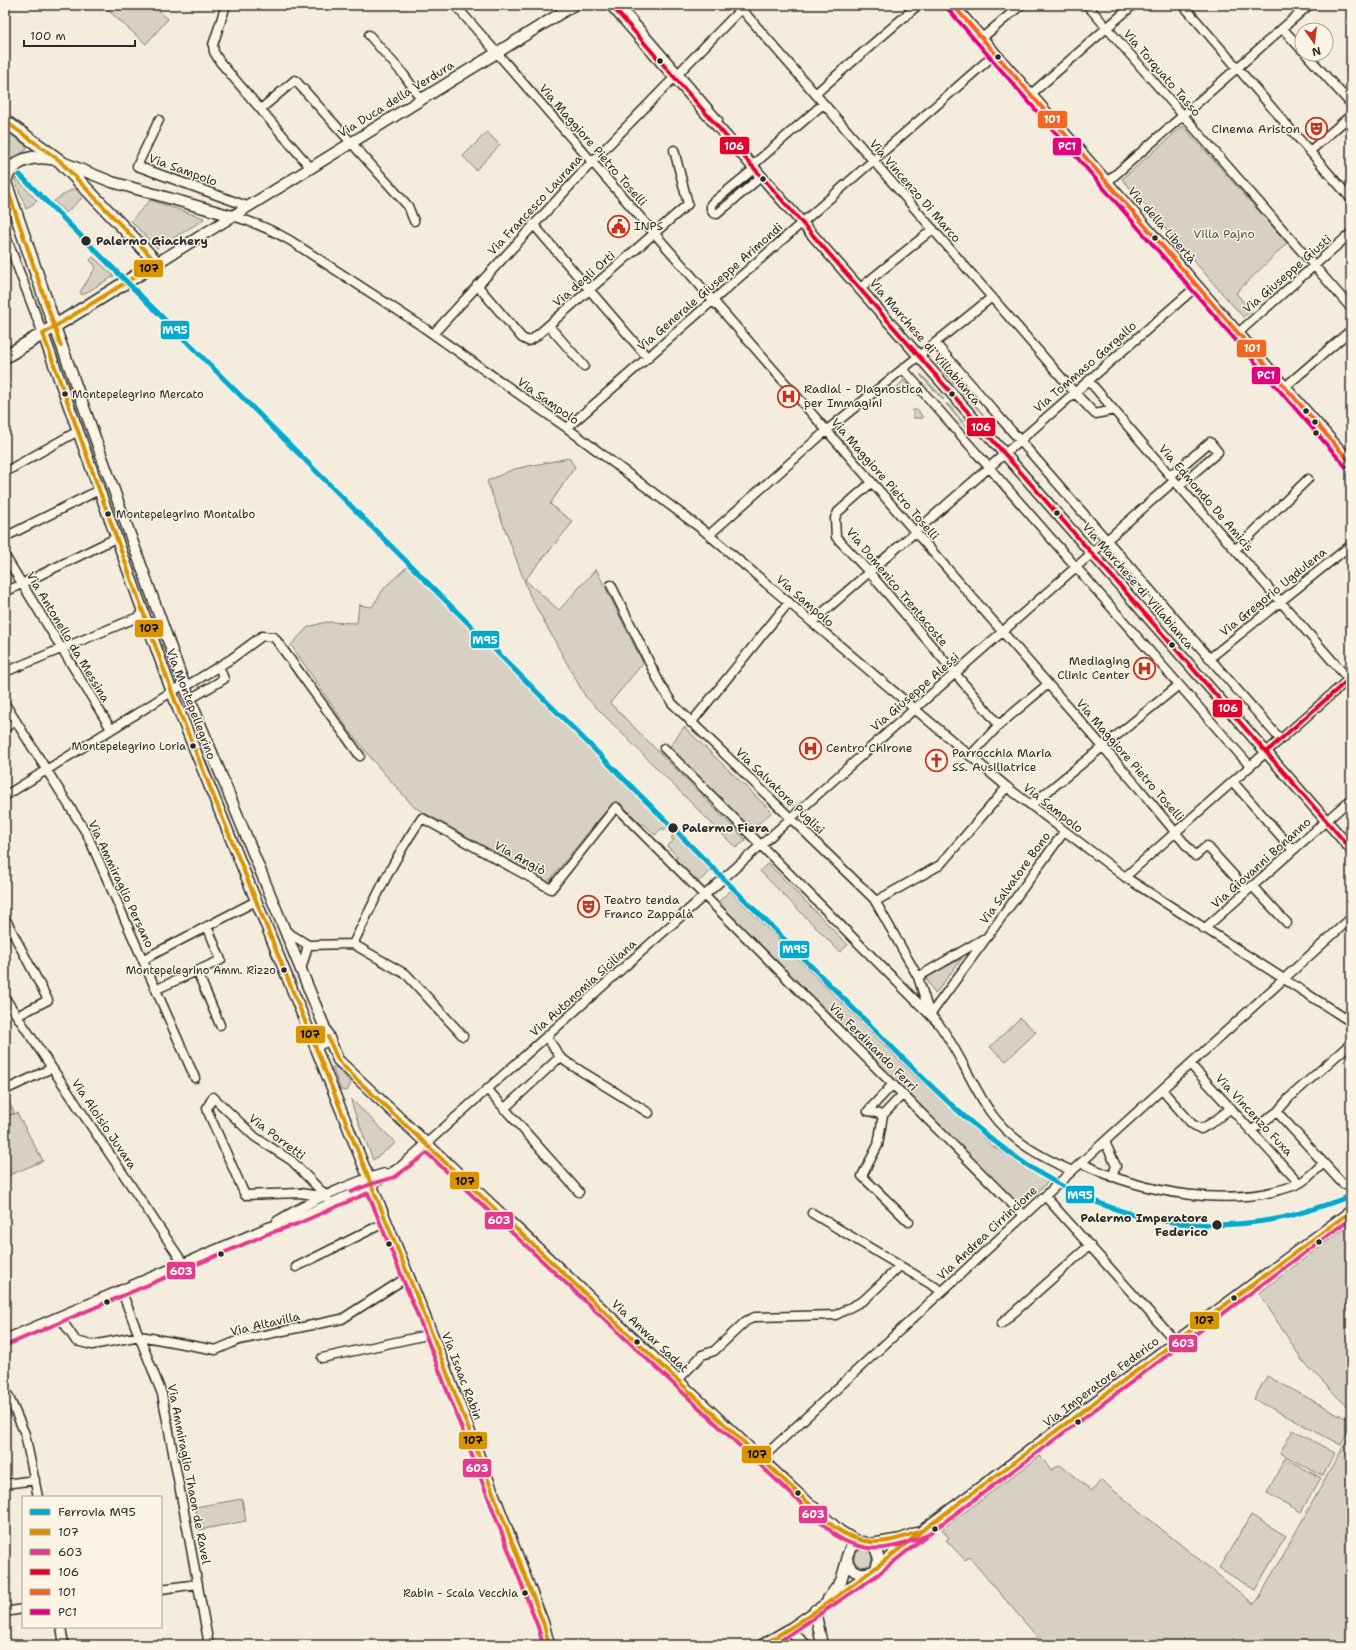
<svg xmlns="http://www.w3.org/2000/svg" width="1356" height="1650" font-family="'Shantell Sans',sans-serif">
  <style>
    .green { fill: #d6d1c4; stroke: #807e78 }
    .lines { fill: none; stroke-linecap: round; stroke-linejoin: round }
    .minor-casing { stroke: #2b2b2b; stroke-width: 11 }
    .tertiary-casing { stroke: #2b2b2b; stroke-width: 13 }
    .secondary-casing { stroke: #2b2b2b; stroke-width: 15 }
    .minor { stroke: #fcf5e5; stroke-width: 8 }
    .tertiary { stroke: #fcf5e5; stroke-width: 10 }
    .secondary { stroke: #fcf5e5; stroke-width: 12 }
    .bus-1-casing { stroke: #fcf5e5; stroke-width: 7 }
    .bus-2-casing { stroke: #fcf5e5; stroke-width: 7 }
    .bus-3-casing { stroke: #fcf5e5; stroke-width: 7 }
    .bus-4-casing { stroke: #fcf5e5; stroke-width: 7 }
    .bus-5-casing { stroke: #fcf5e5; stroke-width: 7 }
    .bus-1 { stroke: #d89406; stroke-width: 4 }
    .bus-2 { stroke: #e5398b; stroke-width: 4 }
    .bus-3 { stroke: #e4002b; stroke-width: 4 }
    .bus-4 { stroke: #f26522; stroke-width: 4 }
    .bus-5 { stroke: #e5007d; stroke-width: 4 }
    .rail-1-casing { stroke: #fcf5e5; stroke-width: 8 }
    .rail-1 { stroke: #00a9ce; stroke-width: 5 }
    .bus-dot { fill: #2b2b2b; stroke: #fcf5e5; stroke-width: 1.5 }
    .labels { text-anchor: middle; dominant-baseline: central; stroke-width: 3; stroke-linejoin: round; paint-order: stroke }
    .bus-label { font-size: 11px; fill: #2b2b2b; stroke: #fcf5e5; text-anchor: end }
    .street-label { font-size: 12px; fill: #2b2b2b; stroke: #fcf5e5 }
    .poi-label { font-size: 12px; fill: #2b2b2b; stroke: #fcf5e5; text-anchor: start }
    .park-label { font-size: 12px; fill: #565451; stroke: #fcf5e5 }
    .stop-label { font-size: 12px; font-weight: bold; fill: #2b2b2b; stroke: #fcf5e5; text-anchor: start }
    .line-badge { stroke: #fcf5e5; stroke-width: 1.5 }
    .badge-label { font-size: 11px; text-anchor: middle; font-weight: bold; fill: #fff }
    .pale-badge-label { font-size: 11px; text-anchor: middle; font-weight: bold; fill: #111 }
  </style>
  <rect width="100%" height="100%" fill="#f4edde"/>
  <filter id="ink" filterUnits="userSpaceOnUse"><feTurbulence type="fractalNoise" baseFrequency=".025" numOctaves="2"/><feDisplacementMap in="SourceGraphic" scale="8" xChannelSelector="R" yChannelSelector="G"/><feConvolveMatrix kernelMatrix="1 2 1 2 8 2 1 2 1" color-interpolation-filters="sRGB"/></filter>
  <g filter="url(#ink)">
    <path class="green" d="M102,5H153L168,19L146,44Z
      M1183,126L1287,243L1236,293L1251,311L1243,317L1122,179Z
      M5,130L26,146L27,149L8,164L5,163Z
      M487,132L500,145L476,170L463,156Z
      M16,178L37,201L26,209L15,180Z
      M74,188L83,197L66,213L54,201Z
      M150,200L204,218L203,220L157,248L131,221Z
      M93,257L114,276L82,295L80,292L96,267L90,260Z
      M936,361L938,362L957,386L936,363Z
      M921,374L943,398V400L921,376Z
      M904,380L911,389H895Z
      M962,390L983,414V415L962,392Z
      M946,404H948L969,429H967Z
      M913,410H918L923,418H913Z
      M569,458L575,467L550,504L573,522L525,580L559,610L596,569L643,663L610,703L746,840L736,848L585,696L530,596L487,481L514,469Z
      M407,567L667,827L664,830L662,828L655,835L645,825L641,824L620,803L615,802L599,819L548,882L414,807L375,763L348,729L291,645L308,627L326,622L357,623L359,605L372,607L385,587Z
      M684,727L772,812L751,830L669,748Z
      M675,834L711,871L698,882L676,860L677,856L667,846L674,840L671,838Z
      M768,863L848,945L840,952L760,871Z
      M730,891L918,1079L994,1147L1048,1182L1022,1207L718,902Z
      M962,958L935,994L926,978Z
      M1020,1018L1036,1032L1006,1061L990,1047Z
      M332,1067H335L351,1083L347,1091L341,1090Z
      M7,1097L14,1113L7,1116L17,1113L43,1161L5,1177V1098Z
      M351,1099L396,1143L373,1160L353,1108Z
      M1351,1223V1411L1302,1360L1259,1293Z
      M1267,1376L1351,1421V1426L1341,1445L1254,1399Z
      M1293,1430L1335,1453L1323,1476L1280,1453Z
      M1351,1433V1645H1044L969,1557L965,1560L946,1540L949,1538L942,1529L1040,1456L1051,1470L1060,1465L1092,1491L1101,1480L1254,1604L1259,1598Z
      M1285,1458L1321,1478L1301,1512L1267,1493Z
      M242,1499L246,1521L199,1530L195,1507Z
      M1251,1515L1286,1536L1255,1590L1219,1568Z
      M854 1558a9 9 0 1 1 18 0a9 9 0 1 1-18 0Z"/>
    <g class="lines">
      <defs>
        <path id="minor" d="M226,5L213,45L214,52L220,62L310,167
          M455,5L1138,787L1195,856L1207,846L1247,890
          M619,5L718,120
          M738,5L1075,393L1095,414L1114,410
          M1087,5L1351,308
          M1183,5L1351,199
          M1283,29L1302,50
          M369,35L404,75L421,99
          M982,38L1021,5
          M1306,54L1351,104
          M815,94L918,5
          M1030,95L1133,5
          M262,108L295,80L408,206L414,221
          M159,120L137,166L247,206
          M1310,151L1351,115
          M753,165L823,104
          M755,168L711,204V209L713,213L717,214L762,176
          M1107,182L1309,5
          M232,216C254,222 272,230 291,241L420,325L567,428L703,530L1007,787L1125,877L1351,1022
          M533,224L648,358
          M5,234L43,334
          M477,285L522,338L528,341L534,338L688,204L674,150
          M860,288L933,229
          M549,326L584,366
          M1238,333L1351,233
          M433,334L592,162L741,9
          M935,343L1280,739
          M903,369L1250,766
          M1089,381L1179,486L1351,682
          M1285,387L1351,330
          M567,428L995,54
          M5,472L78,431
          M1170,476L1210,442L1218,452L1179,486
          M871,483L838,512L835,518L836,537L869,572L999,725
          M709,535L827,430L992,297
          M5,537L99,490
          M1235,550L1308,479
          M5,556L111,729
          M611,585L660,684L672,703L874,899L918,977L929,1012
          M5,592L116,538
          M812,622L1197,286
          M1210,658L1351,545
          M5,672L143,615
          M185,687L231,659L262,636L274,637L360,756
          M190,699L224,679L219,666
          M5,704L87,834L195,1078
          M691,723L789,602
          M5,728L16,721
          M664,748L938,1023C959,1051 971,1084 991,1113C1011,1141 1041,1157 1072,1171
          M970,756L999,725L1048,684
          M1233,782L1293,850
          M5,796L184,684
          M1031,805L1179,685
          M1125,877L1351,677
          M1252,886L1287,923
          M876,901L940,865L1007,787
          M5,918L48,1000L17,1016
          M1204,929L1351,799
          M284,930L308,945
          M353,944L407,975L463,1036
          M308,945L353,944C374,902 394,857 422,818L551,889L616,807L1024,1216
          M144,959L256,901
          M301,970L308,945
          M197,971L220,1025
          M918,977L983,939
          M157,989L221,960L207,926
          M5,998L183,1263
          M930,1015L1064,832
          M547,1037L560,1057L568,1063L649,1113
          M316,1047L329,1041
          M1190,1064L1299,1183
          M5,1090L52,1068
          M488,1090L579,1192
          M1162,1090L1192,1124L1201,1129L1213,1122L1231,1108
          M903,1094L883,1115L878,1145L862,1176L909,1222
          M213,1097L255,1137L292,1161L327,1197L300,1193L245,1195L208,1112L207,1108Z
          M504,1109L560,1057
          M1277,1112L1343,1184
          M883,1115L868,1111L893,1084
          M1252,1130L1277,1112L1289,1098L1351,1043
          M1105,1142L1116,1166L1112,1177
          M1081,1163C1142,1193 1233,1210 1298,1184C1307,1180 1316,1169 1324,1163
          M1045,1196L1176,1342
          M812,1213L942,1291
          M277,1221C305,1204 353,1181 385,1173
          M296,1267L386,1222
          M121,1290L162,1394L209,1645
          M59,1316L76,1341L92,1345L140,1336L216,1350L239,1340L342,1319L409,1276
          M1001,1324L1090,1245
          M5,1339L268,1227L295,1219L371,1185L400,1167L845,770L1174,481
          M322,1358L432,1334
          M678,1380L702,1355L714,1351L746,1321L755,1317L836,1315L864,1300L900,1266
          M5,1388L25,1434L38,1497
          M761,1459L1072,1171L1351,918
          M5,1484L35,1480
          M161,1589L198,1584
          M5,1612L23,1609
          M61,1627L64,1645"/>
        <path id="tertiary" d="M611,5L1351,849
          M953,5L1351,463
          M62,162L112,182L232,216
          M157,263L574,5
          M55,327L185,687L338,1060L792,1488L840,1531L858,1542
          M43,334L177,706L432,1334L544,1625L549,1645
          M871,1544L901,1539L916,1533
          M870,1572C857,1576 847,1569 847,1556L851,1547L863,1542L875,1547L879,1559L876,1568
          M828,1599L841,1581L847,1560
          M815,1610L822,1645
          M788,1630L806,1645
          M762,1645L788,1630L873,1571L923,1530L1351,1211"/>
        <path id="secondary" d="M5,121L59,160L157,263L5,357
          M5,181C12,159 34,154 56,159
          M5,182L55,327"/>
      </defs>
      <use href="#minor" class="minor-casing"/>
      <use href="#tertiary" class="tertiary-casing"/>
      <use href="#secondary" class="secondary-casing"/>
      <use href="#minor" class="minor"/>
      <use href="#tertiary" class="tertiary"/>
      <use href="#secondary" class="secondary"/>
      <defs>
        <path id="bus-1" d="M5,121L59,160L157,263L43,334L177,706L432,1334L544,1625L549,1645
          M5,182L61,346
          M328,1037L338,1060L352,1075L834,1527C867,1550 888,1543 923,1530
          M762,1645C819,1612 872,1572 923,1530L1351,1211"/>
        <path id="bus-2" d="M351,1192L371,1184L395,1177L427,1153L836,1536C868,1556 892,1549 925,1536
          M7,1345L270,1233L297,1224L368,1193L426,1336L538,1627L543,1645
          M774,1645L876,1576L927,1535L1351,1218"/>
        <path id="bus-3" d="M611,5L1351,849
          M1266,752L1349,679L1351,682"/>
        <path id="bus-4" d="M953,5L1351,463"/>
        <path id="bus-5" d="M948,9L1346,467"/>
      </defs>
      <use href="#bus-1" class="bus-1-casing"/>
      <use href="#bus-2" class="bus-2-casing"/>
      <use href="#bus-3" class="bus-3-casing"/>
      <use href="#bus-4" class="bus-4-casing"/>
      <use href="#bus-5" class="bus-5-casing"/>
      <use href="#bus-1" class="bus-1"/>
      <use href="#bus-2" class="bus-2"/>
      <use href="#bus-3" class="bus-3"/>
      <use href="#bus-4" class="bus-4"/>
      <use href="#bus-5" class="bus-5"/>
      <defs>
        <path id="rail-1" d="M20,175L917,1072C1019,1173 1124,1247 1276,1219C1302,1214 1326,1205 1351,1196"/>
      </defs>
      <use href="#rail-1" class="rail-1-casing"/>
      <use href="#rail-1" class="rail-1"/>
    </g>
  </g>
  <defs>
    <symbol id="theatre-ring" viewBox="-11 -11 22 22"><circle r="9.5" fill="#fcf5e5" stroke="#c8321e" stroke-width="1.5"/><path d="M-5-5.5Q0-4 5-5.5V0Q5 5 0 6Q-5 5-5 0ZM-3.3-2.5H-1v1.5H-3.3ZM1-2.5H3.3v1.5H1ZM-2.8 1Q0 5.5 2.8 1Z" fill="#c8321e"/></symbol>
    <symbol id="civic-ring" viewBox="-11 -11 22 22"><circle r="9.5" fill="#fcf5e5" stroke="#c8321e" stroke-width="1.5"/><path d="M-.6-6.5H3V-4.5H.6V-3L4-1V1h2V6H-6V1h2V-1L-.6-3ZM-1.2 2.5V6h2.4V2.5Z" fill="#c8321e"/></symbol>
    <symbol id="hospital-ring" viewBox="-11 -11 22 22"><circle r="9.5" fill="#fcf5e5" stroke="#c8321e" stroke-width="1.5"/><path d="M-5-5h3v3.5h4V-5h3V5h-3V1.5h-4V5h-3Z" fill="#c8321e"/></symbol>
    <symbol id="church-ring" viewBox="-11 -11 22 22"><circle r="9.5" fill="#fcf5e5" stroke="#c8321e" stroke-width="1.5"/><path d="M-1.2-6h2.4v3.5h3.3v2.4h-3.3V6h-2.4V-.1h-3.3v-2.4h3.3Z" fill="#c8321e"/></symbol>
  </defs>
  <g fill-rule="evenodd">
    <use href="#theatre-ring" x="1304" y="116" width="25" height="25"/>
    <use href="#civic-ring" x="606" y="214" width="25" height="25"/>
    <use href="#hospital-ring" x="776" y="384" width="25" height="25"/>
    <use href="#hospital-ring" x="1132" y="656" width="25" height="25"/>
    <use href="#hospital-ring" x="798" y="736" width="25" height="25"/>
    <use href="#church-ring" x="924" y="748" width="25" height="25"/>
    <use href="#theatre-ring" x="576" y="894" width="25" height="25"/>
  </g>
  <g class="bus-dot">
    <circle cx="998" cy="57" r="3.5"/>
    <circle cx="660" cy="61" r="3.5"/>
    <circle cx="763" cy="179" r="3.5"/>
    <circle cx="1155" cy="238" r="3.5"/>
    <circle cx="86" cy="241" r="5.5"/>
    <circle cx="65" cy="394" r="3.5"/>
    <circle cx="952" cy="394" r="3.5"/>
    <circle cx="1306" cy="411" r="3.5"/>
    <circle cx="1315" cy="422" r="3.5"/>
    <circle cx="1316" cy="433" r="3.5"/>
    <circle cx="1057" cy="513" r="3.5"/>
    <circle cx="108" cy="514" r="3.5"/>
    <circle cx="1172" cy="645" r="3.5"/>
    <circle cx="193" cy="746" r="3.5"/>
    <circle cx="673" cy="828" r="5.5"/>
    <circle cx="284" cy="970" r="3.5"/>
    <circle cx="1217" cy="1225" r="5.5"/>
    <circle cx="1319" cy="1242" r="3.5"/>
    <circle cx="389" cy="1244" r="3.5"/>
    <circle cx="221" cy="1254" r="3.5"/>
    <circle cx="1234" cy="1298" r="3.5"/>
    <circle cx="107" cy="1302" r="3.5"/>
    <circle cx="637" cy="1342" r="3.5"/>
    <circle cx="1078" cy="1422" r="3.5"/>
    <circle cx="798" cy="1493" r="3.5"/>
    <circle cx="935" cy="1529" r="3.5"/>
    <circle cx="525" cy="1593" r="3.5"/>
  </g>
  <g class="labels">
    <g class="bus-label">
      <text x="72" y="394" text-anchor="start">Montepelegrino Mercato</text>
      <text x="116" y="514" text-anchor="start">Montepelegrino Montalbo</text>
      <text x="186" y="746">Montepelegrino Loria</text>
      <text x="276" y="970">Montepelegrino Amm. Rizzo</text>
      <text x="518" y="1593">Rabin - Scala Vecchia</text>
    </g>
    <g class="street-label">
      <text transform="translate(1162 73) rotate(49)">Via Torquato Tasso</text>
      <text transform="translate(396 99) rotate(-32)">Via Duca della Verdura</text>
      <text transform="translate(593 145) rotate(49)">Via Maggiore Pietro Toselli</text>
      <text transform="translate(183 170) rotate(20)">Via Sampolo</text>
      <text transform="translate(915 191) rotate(49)">Via Vincenzo Di Marco</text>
      <text transform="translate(535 205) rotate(-47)">Via Francesco Laurana</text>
      <text transform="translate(1162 225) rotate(49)">Via della Libertà</text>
      <text transform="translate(1287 274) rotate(-41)">Via Giuseppe Giusti</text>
      <text transform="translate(584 279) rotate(-41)">Via degli Orti</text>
      <text transform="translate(710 287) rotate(-41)">Via Generale Giuseppe Arimondi</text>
      <text transform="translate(925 342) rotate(49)">Via Marchese di Villabianca</text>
      <text transform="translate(1085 367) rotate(-41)">Via Tommaso Gargallo</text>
      <text transform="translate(548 401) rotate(35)">Via Sampolo</text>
      <text transform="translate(885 479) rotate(49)">Via Maggiore Pietro Toselli</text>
      <text transform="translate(1206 498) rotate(49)">Via Edmondo De Amicis</text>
      <text transform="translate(1138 586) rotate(49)">Via Marchese di Villabianca</text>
      <text transform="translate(897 587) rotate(50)">Via Domenico Trentacoste</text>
      <text transform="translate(1273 592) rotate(-39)">Via Gregorio Ugdulena</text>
      <text transform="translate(805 601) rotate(41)">Via Sampolo</text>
      <text transform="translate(68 637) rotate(59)">Via Antonello da Messina</text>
      <text transform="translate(915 692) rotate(-41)">Via Giuseppe Alessi</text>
      <text transform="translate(191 704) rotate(69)">Via Montepellegrino</text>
      <text transform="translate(1130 760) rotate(49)">Via Maggiore Pietro Toselli</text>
      <text transform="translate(780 791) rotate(44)">Via Salvatore Puglisi</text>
      <text transform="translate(1053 808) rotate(38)">Via Sampolo</text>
      <text transform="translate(520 858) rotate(29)">Via Angiò</text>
      <text transform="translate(1261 863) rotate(-42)">Via Giovanni Bonanno</text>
      <text transform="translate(1015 878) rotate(-54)">Via Salvatore Bono</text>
      <text transform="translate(121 884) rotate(65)">Via Ammiraglio Persano</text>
      <text transform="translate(583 988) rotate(-42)">Via Autonomia Siciliana</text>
      <text transform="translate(873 1047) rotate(45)">Via Ferdinando Ferri</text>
      <text transform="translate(1254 1115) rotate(47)">Via Vincenzo Fuxa</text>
      <text transform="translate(104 1124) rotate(56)">Via Aloisio Juvara</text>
      <text transform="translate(277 1137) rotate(37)">Via Porretti</text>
      <text transform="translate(987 1233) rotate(-43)">Via Andrea Cirrincione</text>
      <text transform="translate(265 1324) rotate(-13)">Via Altavilla</text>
      <text transform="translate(650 1336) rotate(43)">Via Anwar Sadat</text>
      <text transform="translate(462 1376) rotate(69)">Via Isaac Rabin</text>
      <text transform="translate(1101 1382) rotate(-37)">Via Imperatore Federico</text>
      <text transform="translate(189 1474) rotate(79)">Via Ammiraglio Thaon de Ravel</text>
    </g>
    <g class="poi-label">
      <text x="1300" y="129" text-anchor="end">Cinema Ariston</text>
      <text x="634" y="226">INPS</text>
      <text x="804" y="389">Radial - Diagnostica<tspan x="804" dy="14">per Immagini</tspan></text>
      <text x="1130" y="661" text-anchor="end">Mediaging<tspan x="1130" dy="14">Clinic Center</tspan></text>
      <text x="826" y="748">Centro Chirone</text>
      <text x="952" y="753">Parrocchia Maria<tspan x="952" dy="14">SS. Ausiliatrice</tspan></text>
      <text x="604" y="900">Teatro tenda<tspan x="604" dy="14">Franco Zappalà</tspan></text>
    </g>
    <g class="park-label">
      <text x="1224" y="234">Villa Pajno</text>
    </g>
    <g class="stop-label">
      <text x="96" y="241">Palermo Giachery</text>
      <text x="682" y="828">Palermo Fiera</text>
      <text x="1208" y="1218" text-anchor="end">Palermo Imperatore<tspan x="1208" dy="14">Federico</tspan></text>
    </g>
  </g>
  <g class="line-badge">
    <rect x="1037" y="110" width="31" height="19" rx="4" fill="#f26522"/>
    <rect x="719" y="136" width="31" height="19" rx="4" fill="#e4002b"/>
    <rect x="1052" y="137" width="30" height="19" rx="4" fill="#e5007d"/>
    <rect x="133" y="259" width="31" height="19" rx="4" fill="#d89406"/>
    <rect x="160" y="320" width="30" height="20" rx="4" fill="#00a9ce"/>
    <rect x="1236" y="339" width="31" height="19" rx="4" fill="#f26522"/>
    <rect x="1251" y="366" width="30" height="19" rx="4" fill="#e5007d"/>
    <rect x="966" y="417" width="30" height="20" rx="4" fill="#e4002b"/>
    <rect x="134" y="619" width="30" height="19" rx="4" fill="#d89406"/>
    <rect x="470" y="630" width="30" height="19" rx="4" fill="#00a9ce"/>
    <rect x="1212" y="699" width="31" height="19" rx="4" fill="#e4002b"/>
    <rect x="779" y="940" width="31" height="19" rx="4" fill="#00a9ce"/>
    <rect x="295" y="1025" width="31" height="19" rx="4" fill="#d89406"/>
    <rect x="449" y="1171" width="31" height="19" rx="4" fill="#d89406"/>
    <rect x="1065" y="1185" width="30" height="19" rx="4" fill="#00a9ce"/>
    <rect x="484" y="1211" width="30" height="19" rx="4" fill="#e5398b"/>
    <rect x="166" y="1261" width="30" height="19" rx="4" fill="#e5398b"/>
    <rect x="1189" y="1311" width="31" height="19" rx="4" fill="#d89406"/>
    <rect x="1168" y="1334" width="30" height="19" rx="4" fill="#e5398b"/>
    <rect x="458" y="1431" width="30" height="19" rx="4" fill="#d89406"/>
    <rect x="741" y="1445" width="31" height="19" rx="4" fill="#d89406"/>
    <rect x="462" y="1458" width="30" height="20" rx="4" fill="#e5398b"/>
    <rect x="798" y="1505" width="30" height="19" rx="4" fill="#e5398b"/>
  </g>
  <g class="badge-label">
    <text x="1052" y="123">101</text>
    <text x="734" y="150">106</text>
    <text x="1067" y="150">PC1</text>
    <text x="175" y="334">M95</text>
    <text x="1252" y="352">101</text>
    <text x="1266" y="379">PC1</text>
    <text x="981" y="431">106</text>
    <text x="485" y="644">M95</text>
    <text x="1228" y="712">106</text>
    <text x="795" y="953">M95</text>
    <text x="1080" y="1199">M95</text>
    <text x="499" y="1224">603</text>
    <text x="181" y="1275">603</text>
    <text x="1183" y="1347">603</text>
    <text x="477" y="1472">603</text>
    <text x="813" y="1518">603</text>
  </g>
  <g class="pale-badge-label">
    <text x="149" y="272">107</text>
    <text x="149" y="632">107</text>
    <text x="310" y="1038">107</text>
    <text x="465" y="1185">107</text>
    <text x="1204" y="1324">107</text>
    <text x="473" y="1444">107</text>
    <text x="757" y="1458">107</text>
  </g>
  <rect width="1356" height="1650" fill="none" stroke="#fcf5e5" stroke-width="20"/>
  <rect x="10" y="10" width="1336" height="1630" fill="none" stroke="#2b2b2b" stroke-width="1.5" filter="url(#ink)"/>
  <rect x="22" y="1496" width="140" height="132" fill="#fcf5e5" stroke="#a8a49b"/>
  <rect x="30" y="1509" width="20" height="6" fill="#00a9ce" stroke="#a8a49b"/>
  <text x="58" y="1516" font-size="12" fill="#2b2b2b">Ferrovia M95</text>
  <rect x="30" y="1529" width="20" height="6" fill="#d89406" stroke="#a8a49b"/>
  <text x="58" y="1536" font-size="12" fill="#2b2b2b">107</text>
  <rect x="30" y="1549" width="20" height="6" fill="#e5398b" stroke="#a8a49b"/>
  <text x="58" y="1556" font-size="12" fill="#2b2b2b">603</text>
  <rect x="30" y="1569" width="20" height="6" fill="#e4002b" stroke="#a8a49b"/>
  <text x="58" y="1576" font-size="12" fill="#2b2b2b">106</text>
  <rect x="30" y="1589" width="20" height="6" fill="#f26522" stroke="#a8a49b"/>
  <text x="58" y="1596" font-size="12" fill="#2b2b2b">101</text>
  <rect x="30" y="1609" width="20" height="6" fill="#e5007d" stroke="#a8a49b"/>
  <text x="58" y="1616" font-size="12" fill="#2b2b2b">PC1</text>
  <g transform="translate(1314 42) rotate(166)"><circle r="19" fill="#fcf5e5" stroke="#a8a49b"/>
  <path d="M0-3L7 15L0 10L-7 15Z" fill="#c8321e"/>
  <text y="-6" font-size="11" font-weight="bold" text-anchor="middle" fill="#2b2b2b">N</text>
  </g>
  <path d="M24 40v6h111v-6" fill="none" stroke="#2b2b2b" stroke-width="2"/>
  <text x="30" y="40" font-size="12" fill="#2b2b2b" stroke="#fcf5e5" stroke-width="3" paint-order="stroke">100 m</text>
</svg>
